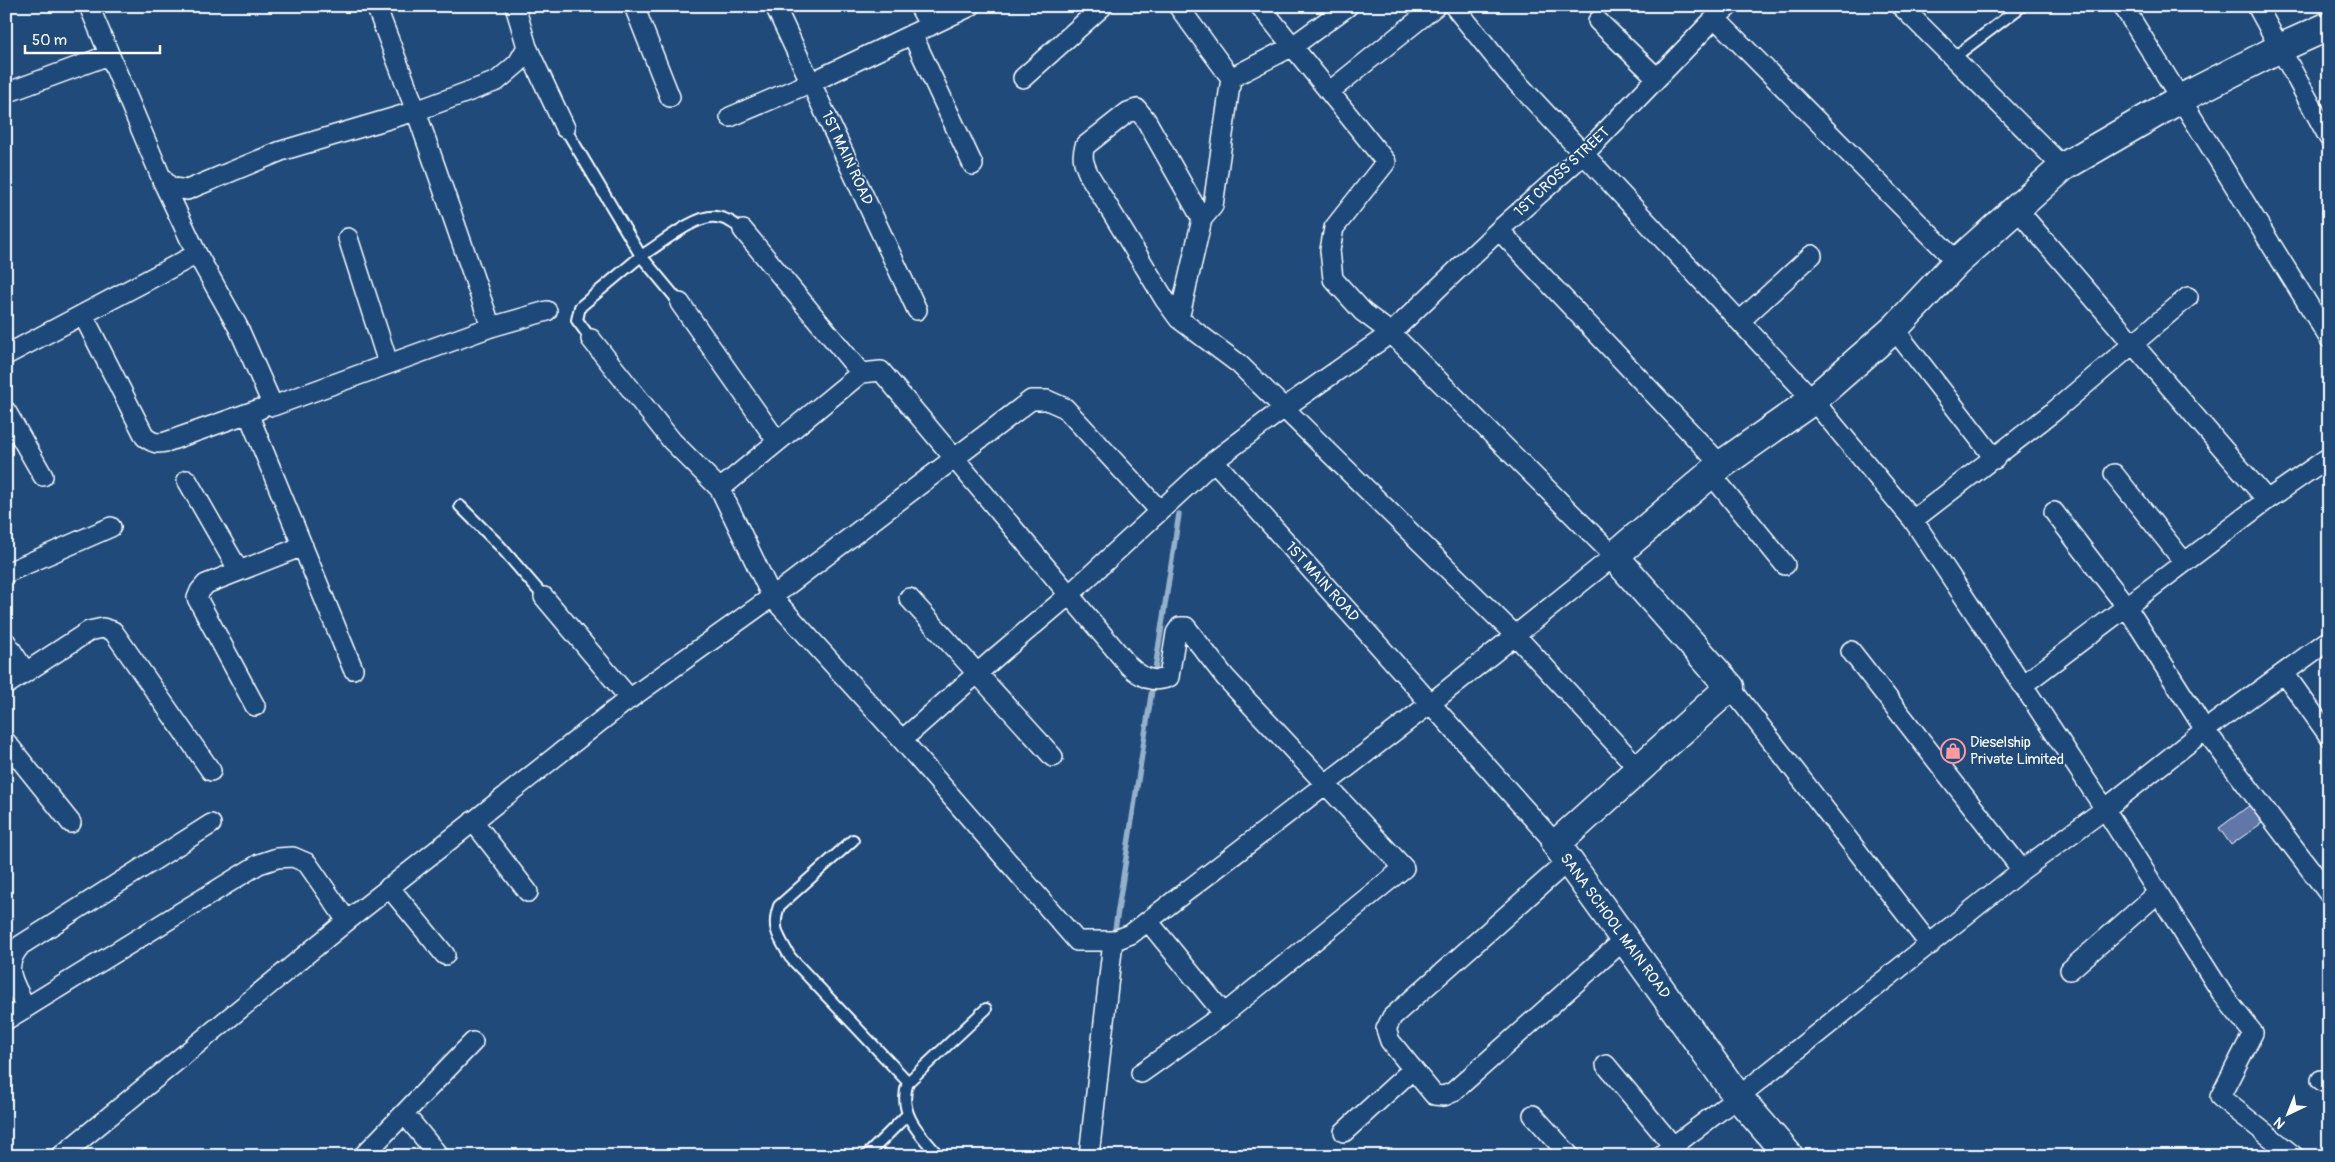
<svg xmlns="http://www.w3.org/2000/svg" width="2335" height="1162" font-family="Pangolin,sans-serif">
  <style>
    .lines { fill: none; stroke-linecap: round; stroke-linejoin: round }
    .stream { stroke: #95b0ca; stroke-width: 5.5 }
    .building { fill: #6077a8; stroke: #fff }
    .lane-casing { stroke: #fff; stroke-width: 14 }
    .street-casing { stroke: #fff; stroke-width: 22 }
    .secondary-casing { stroke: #fff; stroke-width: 31 }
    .lane { stroke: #1f4a7a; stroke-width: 10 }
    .street { stroke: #1f4a7a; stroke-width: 19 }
    .secondary { stroke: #1f4a7a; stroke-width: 28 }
    .labels { text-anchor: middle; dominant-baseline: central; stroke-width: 4; stroke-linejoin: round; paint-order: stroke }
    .street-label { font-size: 15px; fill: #fff; stroke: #1f4a7a }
    .poi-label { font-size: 15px; fill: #fff; stroke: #1f4a7a; text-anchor: start }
  </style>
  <rect width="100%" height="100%" fill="#1f4a7a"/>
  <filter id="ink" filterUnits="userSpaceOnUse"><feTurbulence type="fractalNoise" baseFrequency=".02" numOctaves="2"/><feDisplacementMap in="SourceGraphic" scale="10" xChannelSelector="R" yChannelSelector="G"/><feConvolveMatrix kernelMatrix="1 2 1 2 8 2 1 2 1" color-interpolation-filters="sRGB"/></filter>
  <g filter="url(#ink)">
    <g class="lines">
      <path class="stream" d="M1114,936L1179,514"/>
    </g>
    <path class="building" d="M2250,805L2262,823L2231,845L2219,828Z"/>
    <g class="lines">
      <defs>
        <path id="lane" d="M1953,58L2022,6
          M565,128L641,256C658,246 696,214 716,217C727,218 734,224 743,230
          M591,339L577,320L580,307L641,256L680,303
          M460,506L500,546L544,597
          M853,840L779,906C771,929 779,937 790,957L908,1082C897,1113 919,1133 939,1156
          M908,1082L986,1009
          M866,1156L907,1115"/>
        <path id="street" d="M89,6L161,177L170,187L187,190L281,151L416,111L497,81L518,63L527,47L515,6
          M376,6L416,111L491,327
          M634,6L670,97
          M775,6L917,310
          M919,6L930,26
          M1178,6L1231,78L1213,206L1202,219L1179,319
          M1454,6L1508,73L1813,400L1913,520L2105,809L2223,995L2253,1033L2220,1097L2294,1156
          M1901,6L2063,167
          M2123,6L2329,338
          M2257,6L2329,138
          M1715,18L1957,262
          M1598,21L1657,78
          M912,34L973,165
          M527,47L565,128
          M1023,78L1103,6
          M1231,78L1293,46L1348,6
          M1330,91L1436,6
          M6,93L109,55
          M730,117L812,82L971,6
          M161,178L197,254L238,327L273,406L491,327L547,311
          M2017,209L2267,500
          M1202,219L1146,120L1137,109L1128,112L1085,146C1081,157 1084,164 1089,175L1165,300L1179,319L1239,364L1515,635L1639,769
          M743,230L861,373
          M1499,230L1721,465
          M348,238L388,363
          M680,303L777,441
          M83,315L145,437C153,443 157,444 166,442L260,409
          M1740,321L1812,255
          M1894,329L1995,459
          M591,339L672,441L720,489L772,597L902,740L1077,941H1113L1131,934L1431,703L1614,556L1391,333L1363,312L1333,279L1330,250L1334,228L1386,162L1260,6
          M6,355L197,254
          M6,411L43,476
          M248,413L353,669
          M1214,461L1556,844
          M1711,474L1785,565
          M2114,474L2184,562
          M187,480L239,571
          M720,489L861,373L881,371L1129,666C1141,677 1153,684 1169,677L1176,633L1180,627H1186L1225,677L1404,868L1224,1014L1148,921
          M2054,512L2126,606L2205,730L2329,894
          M1913,520L2053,412L2188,297
          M6,573L111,527
          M544,597L630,699
          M909,598L1053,757
          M6,642L25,671
          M1851,651L2022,870
          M2284,673L2329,736
          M6,685L89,631L103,628L113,631L211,771
          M2023,685L2267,500L2326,459
          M1730,687L1930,945
          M255,706L197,598L200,591L206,584L303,546
          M902,740L997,656L1069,595L1214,461L1284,408L1391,333L1499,230L1584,154L1715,18L1729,6
          M6,742L71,823
          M473,821L528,892
          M1568,861L1392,1017L1386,1029L1390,1041L1434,1095L1444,1096L1453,1092L1625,939
          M389,887L445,955
          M2070,970L2158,893
          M26,1008C15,984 0,968 21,945L211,824
          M6,1020L259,864L277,858L293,857L307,863L347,921
          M1606,1065L1673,1146
          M1141,1073L1224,1014
          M2321,1080L2329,1085
          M1533,1115L1570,1156
          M411,1122L439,1156
          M1344,1132L1412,1070
          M61,1156L347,921L621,705L772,597L1031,400H1047L1065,408L1160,511
          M363,1156L473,1042
          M1089,1156L1113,941
          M1660,1156L1738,1097L2022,870L2105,809L2205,730L2329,640"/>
        <path id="secondary" d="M1789,1156L1738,1097L1556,844L1730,687L1614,556L1721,465L1813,400L1894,329L1957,262L2063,167L2182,98L2280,48L2329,26"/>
      </defs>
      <use href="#lane" class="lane-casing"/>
      <use href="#street" class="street-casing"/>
      <use href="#secondary" class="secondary-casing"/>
      <use href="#lane" class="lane"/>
      <use href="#street" class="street"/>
      <use href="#secondary" class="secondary"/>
    </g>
  </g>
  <defs>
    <symbol id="shop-ring" viewBox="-11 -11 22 22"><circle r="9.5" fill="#1f4a7a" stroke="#ff9aa2" stroke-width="1.5"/><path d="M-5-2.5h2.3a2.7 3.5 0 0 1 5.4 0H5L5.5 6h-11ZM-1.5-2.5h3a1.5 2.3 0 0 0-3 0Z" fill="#ff9aa2"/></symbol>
  </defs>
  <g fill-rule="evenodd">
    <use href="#shop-ring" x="1939" y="737" width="28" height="28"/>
  </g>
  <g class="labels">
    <g class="street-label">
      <text transform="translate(847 158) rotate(65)">1ST MAIN ROAD</text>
      <text transform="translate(1562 172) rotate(-43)">1ST CROSS STREET</text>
      <text transform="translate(1322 582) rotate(48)">1ST MAIN ROAD</text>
      <text transform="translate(1615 926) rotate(54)">SANA SCHOOL MAIN ROAD</text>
    </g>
    <g class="poi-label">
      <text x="1970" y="742">Dieselship<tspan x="1970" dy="17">Private Limited</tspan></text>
    </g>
  </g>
  <rect width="2335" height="1162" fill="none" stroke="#1f4a7a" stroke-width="25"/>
  <rect x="12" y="12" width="2310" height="1137" fill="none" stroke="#fff" stroke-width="2" filter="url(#ink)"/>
  <g transform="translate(2288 1114) rotate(223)" stroke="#1f4a7a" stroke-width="4" paint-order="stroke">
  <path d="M0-4L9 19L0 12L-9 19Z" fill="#ffffff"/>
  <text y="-8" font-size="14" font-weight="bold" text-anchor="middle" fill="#ffffff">N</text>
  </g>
  <path d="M25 45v8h135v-8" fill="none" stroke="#ffffff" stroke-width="2.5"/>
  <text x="32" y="45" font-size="15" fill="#ffffff" stroke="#1f4a7a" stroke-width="4" paint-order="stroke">50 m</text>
</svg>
